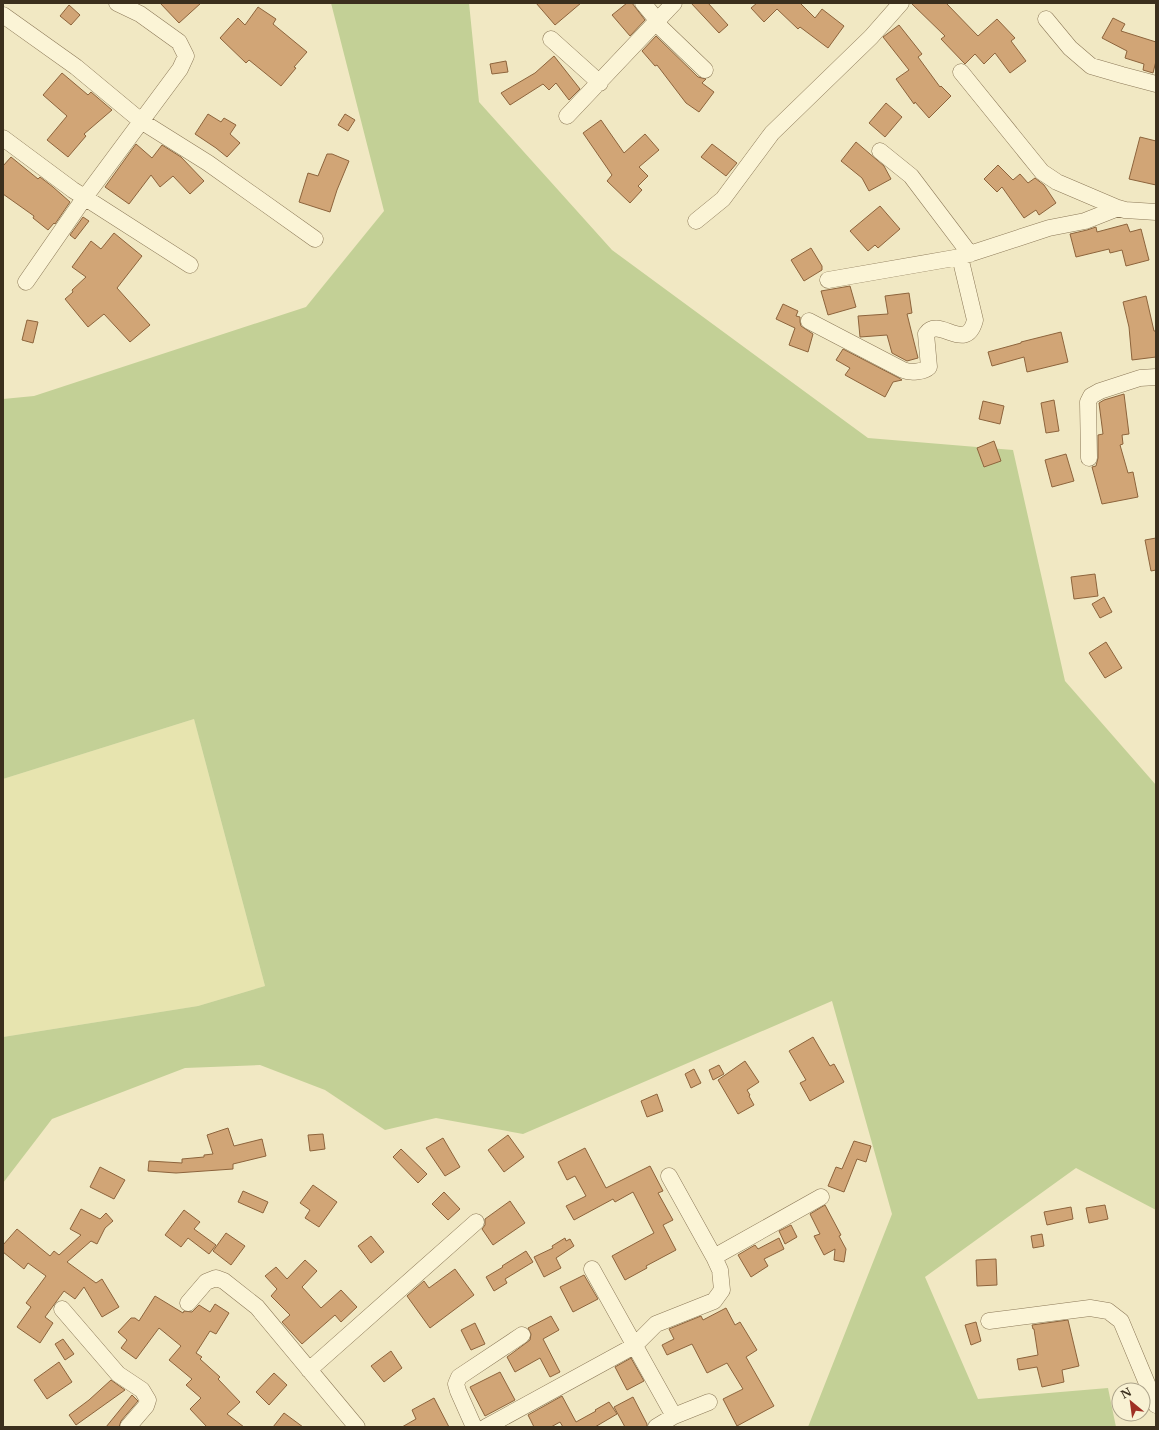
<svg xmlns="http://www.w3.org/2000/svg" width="1159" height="1430" font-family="'Libre Baskerville',serif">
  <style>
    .farmland { fill: #e7e4af }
    .green { fill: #c3d096 }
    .building { fill: #d1a576; stroke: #8d643c }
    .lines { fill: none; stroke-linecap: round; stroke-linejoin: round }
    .street-casing { stroke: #8c7958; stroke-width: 17 }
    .street { stroke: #fbf4d6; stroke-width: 16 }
  </style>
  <rect width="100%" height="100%" fill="#f1e8c3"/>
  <path class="farmland" d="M194,719L265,986L198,1006L3,1037V779Z"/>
  <path class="green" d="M331,3H469L479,102L612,250L868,438L1013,450L1065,681L1156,785V1210L1076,1168L925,1277L978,1399L1108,1388L1116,1427H808L892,1214L832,1001L523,1134L436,1118L385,1130L325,1090L260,1065L185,1068L52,1119L3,1183V1037L198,1006L265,986L194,719L3,779V399L34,396L306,307L384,211Z"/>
  <path class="building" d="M160,3H201L179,23Z
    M536,3H581L555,25Z
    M627,3H632L645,20L630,36L612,15Z
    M691,3H708L728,25L719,33Z
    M757,3H800L815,18L822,9L844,26L828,48L800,27L798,29L777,9L764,22L751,8Z
    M911,3H946L978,36L997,19L1015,38L1011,41L1026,61L1010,73L995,53L984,64L975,54L965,64L964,63L941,39L945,36Z
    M69,5L80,15L71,25L60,16Z
    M258,7L276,19L273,24L307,52L294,67L296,68L281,86L249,60L246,63L220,38L238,18L245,25Z
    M1113,18L1125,24L1121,31L1156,42V61L1153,73L1143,70L1144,64L1125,58L1127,51L1102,38Z
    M899,25L922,54L918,57L940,87L941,86L951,96L929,118L915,102L914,104L896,79L909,70L883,37Z
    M656,36L698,77L706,79L702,83L714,92L699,112L686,103L657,65L655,66L642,51Z
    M554,56L580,89L569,100L556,83L549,90L543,84L510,105L501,93L535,73Z
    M506,61L508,72L492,74L490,64Z
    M62,73L88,95L91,92L112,110L84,134L86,136L68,157L47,140L67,116L43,95Z
    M886,103L902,117L885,137L869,123Z
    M208,114L221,122L224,118L236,125L230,134L240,143L227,157L216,148L195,134Z
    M345,114L355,120L348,131L338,125Z
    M601,120L624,153L645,134L659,150L639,167L648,176L638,186L642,190L630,203L607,181L612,175L583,133Z
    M1140,137L1156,141V185L1129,179Z
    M856,142L884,166L891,179L869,191L862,178L841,161Z
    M136,144L152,158L162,145L181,157L204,181L190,194L173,176L160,187L151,175L129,204L105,187Z
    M712,144L737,163L726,176L701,157Z
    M327,154H332L349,161L337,190L330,212L299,202L308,173L318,176Z
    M11,157L38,179L40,177L53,187L70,202L55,224L54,223L48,230L33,218L34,216L3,194V166Z
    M998,165L1013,180L1020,174L1028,183L1035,178L1044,185L1056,203L1039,215L1036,210L1024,218L1002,187L997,192L984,179Z
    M880,206L900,229L878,248L875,245L868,251L850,231Z
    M83,217L89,221L75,239L70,235Z
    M1127,224L1130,232L1141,229L1149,260L1126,266L1122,250L1110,253L1109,249L1076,257L1070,234L1087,230L1096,227L1097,232Z
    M114,233L142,256L117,288L150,325L130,342L104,314L88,327L65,299L73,292L72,290L86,277L72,267L91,241L101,249Z
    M811,248L822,266V270L804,281L791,260Z
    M850,286L856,307L828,315L821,291Z
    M909,293L912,313L907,314L918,358L907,361L892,353L887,335L860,337L858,316L888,314L885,296Z
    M1146,296L1154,331H1156V357L1132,360L1129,327L1123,302Z
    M783,304L798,311L796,316L800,317V322L801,326L813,334L808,352L789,345L795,328L776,319Z
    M27,320L38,322L33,343L22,340Z
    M1061,332L1068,362L1027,372L1024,357L992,366L988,352L1021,343V342Z
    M843,349L899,378L902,380L893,382L885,397L845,375L850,368L836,360Z
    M1124,394L1129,434L1122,435L1123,444L1120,445L1128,473L1133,472L1138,497L1102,504L1092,467L1096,466L1098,458V435L1103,434L1099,403L1104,400Z
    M1054,400L1059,431L1046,433L1041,403Z
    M983,401L1004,406L1000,424L979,419Z
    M994,441L1001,461L984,467L977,448Z
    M1066,454L1074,481L1052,487L1045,460Z
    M1156,538V570L1151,571L1145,540Z
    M1095,574L1098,596L1074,599L1071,577Z
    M1104,597L1112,612L1100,618L1092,604Z
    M1106,642L1122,668L1105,678L1089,653Z
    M813,1037L830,1066L834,1064L844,1082L810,1101L800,1083L806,1080L789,1051Z
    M745,1061L759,1082L747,1090L750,1095L749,1096L754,1105L738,1114L718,1080Z
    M719,1065L724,1074L713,1080L709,1070Z
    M694,1069L701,1083L691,1088L685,1074Z
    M657,1094L663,1111L647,1117L641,1101Z
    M228,1128L234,1146L262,1139L266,1156L233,1164V1169L176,1173L148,1171L149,1161L182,1163V1159L204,1157V1155L213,1154L207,1135Z
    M323,1134L325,1149L310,1151L308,1135Z
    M508,1135L524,1157L504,1172L488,1150Z
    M443,1138L460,1167L445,1176L426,1148Z
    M854,1141L871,1146L866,1162L857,1159L844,1192L828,1186L836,1167L842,1169Z
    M585,1148L606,1188L650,1166L663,1191L658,1193L673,1220L663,1225L676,1250L646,1266L647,1268L625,1280L612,1256L654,1233L633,1192L615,1202L613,1199L574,1220L566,1206L586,1196L575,1176L567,1180L558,1162Z
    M401,1149L427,1174L418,1183L393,1157Z
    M100,1167L125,1180L114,1199L90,1187Z
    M313,1185L337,1202L319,1227L305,1218L310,1210L300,1203Z
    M243,1191L268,1202L263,1213L238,1202Z
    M444,1192L460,1209L448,1220L432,1204Z
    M510,1201L525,1223L493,1245L482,1229L485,1225V1219Z
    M825,1205L841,1235L839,1236L846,1249L844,1262L834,1260L835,1249L824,1255L814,1236L820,1234L810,1214Z
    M1105,1205L1108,1219L1089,1223L1086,1208Z
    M1071,1207L1073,1219L1047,1225L1044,1212Z
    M81,1209L100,1219L106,1213L113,1221L105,1228L97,1244L91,1241L67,1262L96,1283L102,1279L119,1307L102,1317L84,1287L75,1299L64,1291L45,1317L53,1323L40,1343L17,1327L31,1307L26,1303L46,1276L28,1263L24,1269L3,1252V1245L17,1229L50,1256L54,1251L59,1255L81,1235L70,1229Z
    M184,1210L200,1222L194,1229L216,1245L209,1254L188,1238L181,1247L165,1235Z
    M791,1225L797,1237L785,1244L779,1231Z
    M226,1233L245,1246L231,1265L213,1251Z
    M1042,1234L1044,1246L1033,1248L1031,1236Z
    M371,1236L384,1252L371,1263L358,1246Z
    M565,1238L566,1241L570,1239L574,1246L556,1258L561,1268L544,1277L534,1257L553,1248L552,1246Z
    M779,1238L784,1249L764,1259L768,1266L751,1277L738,1255L755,1245L758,1249Z
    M526,1251L533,1262L505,1279L507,1283L494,1291L486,1277L503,1267L502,1266Z
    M996,1259L997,1285L977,1286L976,1260Z
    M305,1260L317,1271L302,1287L321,1308L341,1290L357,1307L341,1322L335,1315L302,1344L282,1322L290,1315L271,1296L277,1289L265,1276L276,1267L287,1279Z
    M455,1269L474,1295L430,1328L407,1296L424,1281L429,1288Z
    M584,1275L598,1299L573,1312L560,1287Z
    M155,1296L183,1313L184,1311L192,1312L199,1305L210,1312L215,1304L229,1313L216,1334L210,1331L196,1353L202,1357L200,1359L220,1377L218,1379L240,1402L227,1414L244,1427H207L190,1409L201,1398L186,1385L192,1379L169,1360L181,1346L159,1328L136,1359L121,1348L127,1340L118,1332L131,1318H135L139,1321Z
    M726,1308L735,1325L740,1322L757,1350L746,1357L774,1406L737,1426L723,1399L743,1389L727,1363L707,1373L692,1344L667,1355L662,1345L674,1339L669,1329L701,1316L703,1320Z
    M551,1316L559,1330L543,1339L560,1372L550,1377L540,1358L515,1372L507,1357L530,1340L531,1334L528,1328Z
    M1068,1320L1079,1366L1062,1370L1064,1382L1042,1387L1037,1367L1019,1370L1017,1359L1038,1355L1034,1329H1033L1032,1325Z
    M976,1322L981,1341L971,1345L965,1325Z
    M475,1323L485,1344L471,1350L461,1330Z
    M63,1339L74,1354L65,1360L55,1344Z
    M391,1351L402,1368L384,1382L371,1366Z
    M631,1358L644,1381L627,1390L615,1367Z
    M59,1362L72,1382L47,1399L34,1380Z
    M500,1372L515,1400L485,1416L470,1387Z
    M274,1373L287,1385L269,1405L256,1392Z
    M111,1380L125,1390L76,1425L69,1415L89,1400Z
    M132,1395L138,1401L121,1421L119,1427H106Z
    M562,1396L576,1422L596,1411L595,1410L609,1402L617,1414L595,1427H563L560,1422L551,1427H534L528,1415Z
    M633,1397L647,1424V1427H625L614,1407Z
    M434,1398L449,1427H402L416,1419L412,1410Z
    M284,1413L303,1427H273Z"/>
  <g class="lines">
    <defs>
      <path id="street" d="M643,3L657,20
        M3,15L76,67L141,121L208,163L315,239
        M1046,19L1070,48L1091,66L1122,75L1156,84
        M655,22L705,70
        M551,39L600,83
        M961,72L1042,172L1057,182L1118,208L1125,210L1156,212
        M567,116L674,3
        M3,138L73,190L190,265
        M880,151L911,176L970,254
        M696,221L723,199L772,133L871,37L901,3
        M828,280L960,257L1049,228L1085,221L1118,208
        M26,282L85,197L180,69L186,56L179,42L140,14L117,3
        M809,321L903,370C910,373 924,372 929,367L926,334C939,315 966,355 975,320L960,257
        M1089,458L1088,402L1091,396L1100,391L1140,378L1156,377
        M714,1257L821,1197
        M592,1269L674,1416
        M188,1303L206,1282L216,1278L224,1281L257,1307L357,1427
        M62,1309L118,1374L142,1390L148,1400L146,1406L128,1427
        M989,1321L1090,1308L1108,1311L1121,1321L1156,1405
        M309,1370L476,1222
        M474,1427L458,1391L456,1384L459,1377L522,1335
        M486,1427L634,1346L656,1324L714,1301L722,1290L720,1270L714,1257L669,1176
        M656,1427L674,1416L709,1402"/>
    </defs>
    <use href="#street" class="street-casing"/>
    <use href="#street" class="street"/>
  </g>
  <rect width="1159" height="1430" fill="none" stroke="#3b2f1d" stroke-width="8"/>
  <g transform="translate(1131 1402) rotate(331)"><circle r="19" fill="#f8f1d3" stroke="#aca38a"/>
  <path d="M0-3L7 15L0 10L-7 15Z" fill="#9f3024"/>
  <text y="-6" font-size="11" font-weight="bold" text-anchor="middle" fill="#3b2f1d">N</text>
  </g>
</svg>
